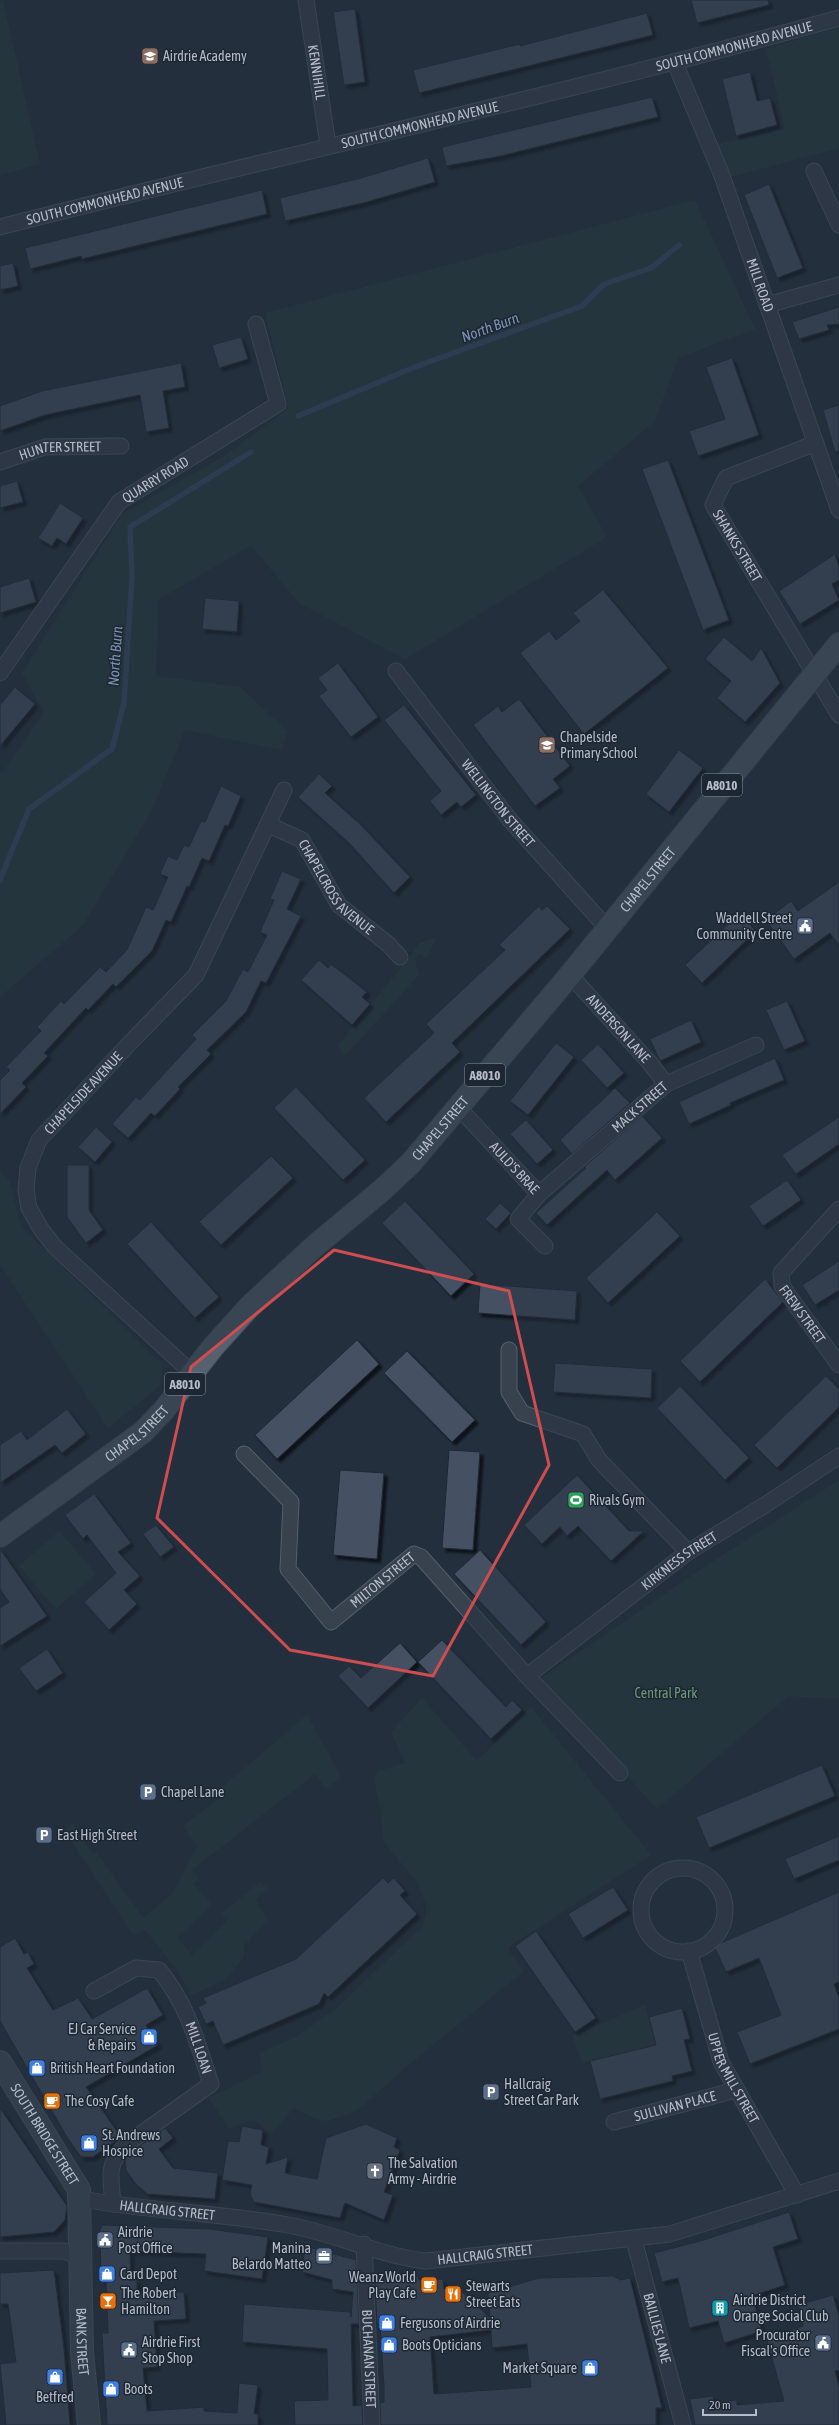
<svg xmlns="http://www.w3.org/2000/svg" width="839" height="2425" font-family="'Asap Condensed',sans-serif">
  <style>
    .green { fill: #263c3f }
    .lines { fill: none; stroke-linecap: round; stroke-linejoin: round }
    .stream { stroke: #394c67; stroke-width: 5.5 }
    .building { fill: #455162; stroke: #1f2835; fill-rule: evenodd; filter: url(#shadow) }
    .minor-casing { stroke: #565f6c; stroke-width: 17 }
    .secondary-casing { stroke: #565f6c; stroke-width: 24 }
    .primary-casing { stroke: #414a57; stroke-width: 24 }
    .minor { stroke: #38414e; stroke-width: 15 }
    .secondary { stroke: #465061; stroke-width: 22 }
    .primary { stroke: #56606e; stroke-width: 22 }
    .marked { fill: none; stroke: #ce4d50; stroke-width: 3; stroke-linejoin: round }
    .labels { text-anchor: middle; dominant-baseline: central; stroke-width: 3; stroke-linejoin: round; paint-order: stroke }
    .shield { fill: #1d2633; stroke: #878f9c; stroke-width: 1 }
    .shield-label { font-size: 13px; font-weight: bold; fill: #b4bcc9 }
    .street-label { font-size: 14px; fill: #b4bcc9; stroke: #1d2633 }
    .poi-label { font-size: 14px; fill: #b4bcc9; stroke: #1d2633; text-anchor: start }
    .park-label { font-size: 14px; fill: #6b9a76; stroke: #1d2633 }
    .water-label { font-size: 15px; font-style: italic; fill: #7c92b1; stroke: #1d2633 }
  </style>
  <defs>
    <filter id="shadow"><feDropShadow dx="3.5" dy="3.5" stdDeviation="1" flood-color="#0009"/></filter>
  </defs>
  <rect width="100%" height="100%" fill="#242f3e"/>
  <path class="green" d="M0,1H3L40,164L0,175Z
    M839,27V148L731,177L718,144L785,129L766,49Z
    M695,200L755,329L678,358L655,421L578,486L607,537L405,659L299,603L251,545L158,600L156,676L240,687L287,731L282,750L185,730L152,810L83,925L0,997V771L3,772L44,712L22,673L122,514L224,456L289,408L265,313Z
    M436,938L426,959L421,954H418L415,960L419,975L345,1056L342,1054L338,1045L412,954L419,943Z
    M0,1172L10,1182L21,1226L163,1365L161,1385L108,1428L0,1265Z
    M839,1480V1699L788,1696L657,1809L540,1679L703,1568Z
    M59,1531L96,1574L56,1609L19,1566Z
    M422,1698L477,1761L531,1707L651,1855L507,1948L524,1971L412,2062L355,2112L327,2121L316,2119L294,2108L271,2134L253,2119L229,2129L209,2098L261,2072L260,2053L296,2037L338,2007L421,1928L426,1915V1905L417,1882L383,1841L381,1812L374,1780L378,1771L405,1763L391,1732Z
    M307,1715L341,1777L326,1788L315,1774L192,1870L199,1878L193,1884L212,1904L177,1938L192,1955L227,1921L221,1914L260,1882L267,1888L255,1900L264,1913L266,1921L244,1946V1957L225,1980L191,1995L178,1971L145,1930L134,1936L64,1830L73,1824L93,1854L96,1852L143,1918L172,1894L197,1846L183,1826L224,1795L220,1789Z
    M645,2005L656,2045L582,2063L573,2036Z"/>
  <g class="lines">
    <path class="stream" d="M298,416L415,367L582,306L604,284L651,268L679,245
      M0,880L29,809L112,749L124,703L132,576L130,527L251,452"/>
  </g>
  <path class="building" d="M691,0H768L769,5L697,23Z
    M355,9L365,82L344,85L333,12Z
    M647,13L653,35L419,93L413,70L520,44V46Z
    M750,72L757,101L770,98L777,125L736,136L722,79Z
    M652,97L658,117L501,156L446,166L442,147Z
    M428,158L435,182L367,202L285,221L280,198L361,178Z
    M769,184L803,268L777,278L744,195Z
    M262,190L267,214L82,259L81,256L30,269L25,248Z
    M13,263L18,286L0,290V266Z
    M839,307V324L827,325L829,330L799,339L792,322Z
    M241,337L248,359L219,368L212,345Z
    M732,358L759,435L698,456L689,431L725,419L706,367Z
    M181,363L185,387L163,391L169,428L146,432L140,395L45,415L0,431V406L42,391Z
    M839,405V451L835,452L823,410Z
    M668,460L729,620L703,630L642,469Z
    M17,481L23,502L0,508V486Z
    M60,503L83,518L66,544L57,538L52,546L38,538Z
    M835,554L839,567V580L832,584L839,600L800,624L779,591Z
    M29,578L36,602L0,613V587Z
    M603,590L668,668L584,734L520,653L549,631L556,640L580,621L573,613Z
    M205,598L239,601L237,632L202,629Z
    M724,637L752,661L761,648L780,683L745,722L717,698L731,681L705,659Z
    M338,663L378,717L351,737L319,696L327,690L318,678Z
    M15,687L35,704L0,746V705Z
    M519,699L570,766L553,779L560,788L535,806L473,725L498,706L502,712Z
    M404,705L476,795L461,807L457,802L441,815L430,801L441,791L384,720Z
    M679,750L703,768L669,812L646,794Z
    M319,774L332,786L325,793L361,825L410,877L394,893L350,844L298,797Z
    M221,786L241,796L228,826L225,825L209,861L202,858L189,887L187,886L171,922L166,920L152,951L116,987L113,984L88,1010L86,1008L44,1053L48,1056L22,1083L26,1087L0,1114V1080L10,1070L6,1067L41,1031L37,1027L61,1001L64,1004L100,967L106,972L127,950L146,907L153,910L168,877L160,874L168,856L177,860L184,845L189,847L201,821L205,822Z
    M282,871L301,879L287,909L301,916L266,983L261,981L246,1012L207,1050L211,1054L178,1087L180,1089L155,1116L151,1113L128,1138L112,1124L136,1097L140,1100L196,1039L192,1035L226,1001L243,969L248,972L267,935L260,932L274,900L270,899Z
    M839,882V945L830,933L794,959L766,920L791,901L798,911Z
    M539,906L542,910L547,906L570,929L452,1043L460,1052L386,1122L364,1098L434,1033L426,1024L505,950L499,945Z
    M739,914L756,931L702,983L685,965Z
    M319,960L328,968L331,964L367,992L362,997L370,1004L352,1025L301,980Z
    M787,1001L805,1041L784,1050L766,1010Z
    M691,1020L701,1042L660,1061L650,1039Z
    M556,1043L574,1057L528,1115L510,1101Z
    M598,1044L624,1073L607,1088L581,1060Z
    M775,1058L784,1080L730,1103L731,1105L689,1124L679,1102Z
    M296,1087L365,1160L343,1180L274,1108Z
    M615,1088L630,1103L572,1154L560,1140Z
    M642,1116L662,1138L615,1180L607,1170L547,1225L536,1213L586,1168L584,1167Z
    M839,1117V1144L796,1174L782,1155Z
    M526,1120L553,1150L537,1164L510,1134Z
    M96,1127L112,1142L95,1162L78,1147Z
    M271,1156L293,1178L221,1245L199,1222Z
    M67,1165H89V1210L103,1230L86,1243L67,1217Z
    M787,1180L801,1200L763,1226L749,1206Z
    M405,1201L474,1274L451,1296L382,1223Z
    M500,1203L511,1213L496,1229L485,1219Z
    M657,1212L680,1236L608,1303L586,1278Z
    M151,1222L219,1297L195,1318L127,1244Z
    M839,1261V1290L815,1305L802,1285Z
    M765,1279L783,1302L700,1382L680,1361Z
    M480,1284L577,1291L575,1320L478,1313Z
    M357,1340L379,1364L277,1459L255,1435Z
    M407,1351L475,1420L452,1442L384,1373Z
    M555,1363L652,1369L651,1398L553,1392Z
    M826,1376L839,1389V1407L777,1468L754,1445Z
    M680,1386L749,1458L725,1480L657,1408Z
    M67,1409L86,1434L62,1453L55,1445L0,1483V1445L21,1431L27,1440Z
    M449,1450L480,1452L473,1550L442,1548Z
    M340,1470L384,1473L377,1559L333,1555Z
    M577,1475L629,1531H644L611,1561L578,1526L567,1536L560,1527L542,1544L524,1525Z
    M94,1494L131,1543L118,1552L140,1576L124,1590L137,1604L109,1630L84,1602L116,1573L87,1535L83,1539L65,1515Z
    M156,1525L174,1547L160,1557L143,1534Z
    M0,1549L47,1616L0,1646V1608L9,1602L0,1589Z
    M480,1550L546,1622L521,1645L454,1574Z
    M442,1640L506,1707L512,1700L522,1710L491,1739L418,1662Z
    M400,1643L417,1662L368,1708L338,1676L349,1666L361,1678Z
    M47,1649L63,1673L36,1691L19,1668Z
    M822,1765L835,1796L709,1848L696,1817Z
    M839,1836V1860L794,1879L785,1859Z
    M383,1878L388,1883L394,1878L405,1891L400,1895L417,1914L328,1997L324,1993L319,2004L223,2045L213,2021L206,2024L198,2007L206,2003L203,1998L296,1959Z
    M613,1887L628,1910L583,1938L568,1914Z
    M839,1892V1982L834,1984L839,1998V2029L750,2064L737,2032L781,2015L759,1958L726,1972L714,1946Z
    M536,1931L596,2018L575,2032L515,1946Z
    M15,1938L24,1954L28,1952L34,1964L27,1968L53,2010L78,1998L92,2019L147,1988L163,2015L146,2025L158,2045L86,2087L121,2137L93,2157H81L67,2137L0,2021V1947Z
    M682,2008L690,2039L684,2040L692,2071L672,2076L673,2081L600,2099L590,2061L656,2045L649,2017Z
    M0,2108L67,2206L65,2220L54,2232L0,2237Z
    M366,2124L397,2138L394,2147L400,2150L384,2192L393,2195L384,2220L345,2203L340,2218L254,2202L250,2194L252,2185L222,2180L228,2141L239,2142L242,2126L263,2130L261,2145L269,2147L266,2164L288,2157L285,2173L317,2179L326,2138Z
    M165,2128L173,2138L159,2149L173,2168L218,2173L215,2199L147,2194L135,2183L126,2170L125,2160L130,2153Z
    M789,2212L798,2239L773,2247L785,2285L752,2296L762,2331L724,2343L718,2321L689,2328L678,2278L662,2282L654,2253L704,2240Z
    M102,2225L209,2229L268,2237L262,2279L204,2271L206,2254L130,2251L131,2280H137V2294L184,2292L186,2319L154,2321L157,2367L143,2368L147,2411L204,2407V2411L237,2413L239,2383L258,2385L254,2414H258V2425H107L102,2333H108L106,2281L101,2282L100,2231Z
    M305,2246L356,2260L359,2324H351L353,2406L362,2405L363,2425H295L294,2401L328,2400L327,2349L242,2342L244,2304L350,2312L351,2317L353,2292L332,2289V2280L302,2272Z
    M54,2270L64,2349L70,2425H6L0,2364L16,2362L8,2304H0V2273Z
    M418,2276L419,2280L443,2279L444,2289H459L490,2318L488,2293L539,2278L613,2276L620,2280L630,2278L662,2408H656V2425H381L380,2403L384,2402V2387L380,2324H377L375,2280ZM491,2330L492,2348L527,2344L531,2387L434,2394L430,2337Z
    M833,2295L839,2316V2370L835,2371L839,2386V2425H695L690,2399L713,2396L714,2402L737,2400V2405L784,2401L766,2337L803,2326L798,2305Z"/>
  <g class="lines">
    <defs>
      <g id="minor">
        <path id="s1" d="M306,0L328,145"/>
        <path id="s2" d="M675,63L721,173L839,510"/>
        <path d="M814,171L839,225"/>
        <path id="s3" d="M0,227C279,156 561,95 839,18"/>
        <path d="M767,305L839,285"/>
        <path id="s4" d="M816,443L726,478L713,505L839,715"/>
        <path id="s5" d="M0,462L45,447L121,446"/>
        <path id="s6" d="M396,671L510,820L607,928"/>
        <path id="s7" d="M0,673L119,502L278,404L256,324"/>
        <path id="s8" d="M269,825L302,840L339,905L388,944L400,957"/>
        <path id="s9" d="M570,975L650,1063L666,1084"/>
        <path id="s10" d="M458,1107L539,1194L518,1219L545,1246"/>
        <path id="s11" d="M539,1194L666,1084L756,1045"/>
        <path id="s12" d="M839,1209L781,1273L782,1286L839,1365"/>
        <path d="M509,1350V1392L522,1413L583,1434L599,1460L688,1552"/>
        <path id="s13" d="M192,1373L55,1247L41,1229L29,1208L26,1190L28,1168L39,1140L127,1046L196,975L284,790"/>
        <path id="s14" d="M244,1454L291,1502L288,1569L331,1622L414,1554L421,1557L527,1676L620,1773"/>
        <path id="s15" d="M527,1676L688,1552L765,1505L839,1456"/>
        <circle cx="683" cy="1910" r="42"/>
        <path id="s16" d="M689,1951L721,2062L797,2195"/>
        <path id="s17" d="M94,1991L136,1968L159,1970C188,2005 197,2042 211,2084L124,2146C106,2167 111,2177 113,2204"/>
        <path id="s18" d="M614,2122L736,2090"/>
        <path id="s19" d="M81,2199C149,2211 220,2213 288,2225C335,2233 379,2256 426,2261L670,2234L839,2181"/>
        <path id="s20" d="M634,2240L683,2425"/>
        <path id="s21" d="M364,2244L372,2425"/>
        <path d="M0,2251H64L81,2258"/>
      </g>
      <g id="secondary">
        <path id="s22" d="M0,2062L79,2190L82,2352L89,2425"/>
      </g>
      <g id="primary">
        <path id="s23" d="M0,1536L143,1432L164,1410L213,1347L251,1305L316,1245L381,1191L410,1164L570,975L839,644"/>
      </g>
    </defs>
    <use href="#minor" class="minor-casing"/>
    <use href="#secondary" class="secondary-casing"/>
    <use href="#primary" class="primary-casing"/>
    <use href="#minor" class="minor"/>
    <use href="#secondary" class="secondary"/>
    <use href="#primary" class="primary"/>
  </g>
  <path d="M0 0H839V2425H0ZM334,1250L509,1291L549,1465L433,1676L290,1650L157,1518L191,1367Z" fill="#242f3e" fill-opacity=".55" fill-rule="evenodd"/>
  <path class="marked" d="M334,1250L509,1291L549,1465L433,1676L290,1650L157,1518L191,1367Z"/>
  <defs>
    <symbol id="school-square" viewBox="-11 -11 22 22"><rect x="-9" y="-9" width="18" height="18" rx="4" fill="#8d6e63" stroke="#1d2633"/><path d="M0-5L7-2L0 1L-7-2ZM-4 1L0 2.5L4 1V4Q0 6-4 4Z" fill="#fff"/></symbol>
    <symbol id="civic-square" viewBox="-11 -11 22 22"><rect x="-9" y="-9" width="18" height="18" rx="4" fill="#5c6f8a" stroke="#1d2633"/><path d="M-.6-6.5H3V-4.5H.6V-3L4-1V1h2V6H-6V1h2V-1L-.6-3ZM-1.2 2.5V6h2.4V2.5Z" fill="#fff"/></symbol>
    <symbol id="stadium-square" viewBox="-11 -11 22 22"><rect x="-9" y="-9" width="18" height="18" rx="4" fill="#2e9e5b" stroke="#1d2633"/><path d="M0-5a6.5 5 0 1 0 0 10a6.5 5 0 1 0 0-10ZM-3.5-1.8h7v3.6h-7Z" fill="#fff"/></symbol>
    <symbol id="parking-square" viewBox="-11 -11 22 22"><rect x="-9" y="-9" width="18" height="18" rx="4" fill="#5c6f8a" stroke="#1d2633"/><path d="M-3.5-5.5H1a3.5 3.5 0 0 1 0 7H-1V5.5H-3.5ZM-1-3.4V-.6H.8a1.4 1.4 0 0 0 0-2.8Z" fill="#fff"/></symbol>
    <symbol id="shop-square" viewBox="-11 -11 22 22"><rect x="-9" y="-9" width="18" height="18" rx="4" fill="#3f7fe0" stroke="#1d2633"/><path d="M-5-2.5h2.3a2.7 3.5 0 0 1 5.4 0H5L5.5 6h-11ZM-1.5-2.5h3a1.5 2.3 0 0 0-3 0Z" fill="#fff"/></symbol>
    <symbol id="cafe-square" viewBox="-11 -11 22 22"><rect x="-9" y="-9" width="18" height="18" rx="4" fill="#e8710a" stroke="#1d2633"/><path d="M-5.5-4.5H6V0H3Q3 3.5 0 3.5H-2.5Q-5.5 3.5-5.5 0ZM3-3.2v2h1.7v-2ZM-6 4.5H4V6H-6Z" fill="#fff"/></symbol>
    <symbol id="church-square" viewBox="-11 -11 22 22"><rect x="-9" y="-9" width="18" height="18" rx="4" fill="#6b7280" stroke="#1d2633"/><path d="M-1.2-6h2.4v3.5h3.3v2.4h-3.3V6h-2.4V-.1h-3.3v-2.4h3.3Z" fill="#fff"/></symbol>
    <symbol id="office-square" viewBox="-11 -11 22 22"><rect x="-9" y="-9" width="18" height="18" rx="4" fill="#5c6f8a" stroke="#1d2633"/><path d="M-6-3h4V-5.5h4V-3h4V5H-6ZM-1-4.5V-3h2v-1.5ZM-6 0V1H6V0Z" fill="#fff"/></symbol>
    <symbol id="restaurant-square" viewBox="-11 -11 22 22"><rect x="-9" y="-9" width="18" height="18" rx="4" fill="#e8710a" stroke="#1d2633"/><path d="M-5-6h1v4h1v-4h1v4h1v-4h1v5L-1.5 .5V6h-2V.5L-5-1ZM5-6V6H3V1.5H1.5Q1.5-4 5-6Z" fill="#fff"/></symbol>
    <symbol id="bar-square" viewBox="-11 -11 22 22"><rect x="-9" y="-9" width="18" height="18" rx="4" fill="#e8710a" stroke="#1d2633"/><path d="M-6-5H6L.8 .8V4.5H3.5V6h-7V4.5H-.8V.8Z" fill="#fff"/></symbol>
    <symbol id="building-square" viewBox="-11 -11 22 22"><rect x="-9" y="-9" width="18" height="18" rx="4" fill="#0f9aa8" stroke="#1d2633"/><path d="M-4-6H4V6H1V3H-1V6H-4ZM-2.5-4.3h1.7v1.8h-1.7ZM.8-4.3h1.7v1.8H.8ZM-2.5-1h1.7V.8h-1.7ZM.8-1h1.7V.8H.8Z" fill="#fff"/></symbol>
  </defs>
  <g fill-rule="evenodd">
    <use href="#school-square" x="140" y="46" width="20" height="20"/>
    <use href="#school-square" x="537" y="735" width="20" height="20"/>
    <use href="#civic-square" x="795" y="916" width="20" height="20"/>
    <use href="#stadium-square" x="566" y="1490" width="20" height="20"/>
    <use href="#parking-square" x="138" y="1782" width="20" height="20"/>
    <use href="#parking-square" x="34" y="1825" width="20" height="20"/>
    <use href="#shop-square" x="139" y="2027" width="20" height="20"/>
    <use href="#shop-square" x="27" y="2058" width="20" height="20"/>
    <use href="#parking-square" x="481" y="2082" width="20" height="20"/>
    <use href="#cafe-square" x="42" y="2091" width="20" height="20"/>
    <use href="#shop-square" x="79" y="2133" width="20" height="20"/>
    <use href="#church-square" x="365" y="2161" width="20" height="20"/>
    <use href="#civic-square" x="95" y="2230" width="20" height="20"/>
    <use href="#office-square" x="314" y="2246" width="20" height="20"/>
    <use href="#shop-square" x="97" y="2264" width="20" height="20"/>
    <use href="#cafe-square" x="419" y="2275" width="20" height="20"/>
    <use href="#restaurant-square" x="443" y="2284" width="20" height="20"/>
    <use href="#bar-square" x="98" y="2291" width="20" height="20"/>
    <use href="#building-square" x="710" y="2298" width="20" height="20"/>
    <use href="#shop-square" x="377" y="2313" width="20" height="20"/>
    <use href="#civic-square" x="813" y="2333" width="20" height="20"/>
    <use href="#shop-square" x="379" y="2335" width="20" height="20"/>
    <use href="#civic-square" x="119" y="2340" width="20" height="20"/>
    <use href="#shop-square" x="580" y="2358" width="20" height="20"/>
    <use href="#shop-square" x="45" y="2367" width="20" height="20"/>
    <use href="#shop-square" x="101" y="2379" width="20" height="20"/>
  </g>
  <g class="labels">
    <g class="shield">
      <rect x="702" y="774" width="40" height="22" rx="3"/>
      <rect x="465" y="1064" width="40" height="22" rx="3"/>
      <rect x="165" y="1373" width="40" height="22" rx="3"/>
    </g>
    <g class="shield-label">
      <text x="722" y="785">A8010</text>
      <text x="485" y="1075">A8010</text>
      <text x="185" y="1384">A8010</text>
    </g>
    <g class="street-label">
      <text stroke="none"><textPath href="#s3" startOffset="756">SOUTH COMMONHEAD AVENUE</textPath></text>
      <text stroke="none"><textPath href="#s1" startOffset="73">KENNIHILL</textPath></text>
      <text stroke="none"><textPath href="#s3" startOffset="432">SOUTH COMMONHEAD AVENUE</textPath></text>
      <text stroke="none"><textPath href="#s3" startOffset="108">SOUTH COMMONHEAD AVENUE</textPath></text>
      <text stroke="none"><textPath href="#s2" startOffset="238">MILL ROAD</textPath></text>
      <text stroke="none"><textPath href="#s5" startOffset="62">HUNTER STREET</textPath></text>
      <text stroke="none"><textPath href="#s7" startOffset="251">QUARRY ROAD</textPath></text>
      <text stroke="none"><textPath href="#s4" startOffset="174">SHANKS STREET</textPath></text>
      <text stroke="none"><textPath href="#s6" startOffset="167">WELLINGTON STREET</textPath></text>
      <text stroke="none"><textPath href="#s23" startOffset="927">CHAPEL STREET</textPath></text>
      <text stroke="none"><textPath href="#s8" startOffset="95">CHAPELCROSS AVENUE</textPath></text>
      <text stroke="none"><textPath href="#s9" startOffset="72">ANDERSON LANE</textPath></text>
      <text stroke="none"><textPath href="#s13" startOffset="368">CHAPELSIDE AVENUE</textPath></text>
      <text stroke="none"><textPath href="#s11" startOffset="133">MACK STREET</textPath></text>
      <text stroke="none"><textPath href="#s23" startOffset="603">CHAPEL STREET</textPath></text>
      <text stroke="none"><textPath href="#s10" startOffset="83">AULD'S BRAE</textPath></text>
      <text stroke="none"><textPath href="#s12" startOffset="134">FREW STREET</textPath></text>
      <text stroke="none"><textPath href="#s23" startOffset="171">CHAPEL STREET</textPath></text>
      <text stroke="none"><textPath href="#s15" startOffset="191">KIRKNESS STREET</textPath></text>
      <text stroke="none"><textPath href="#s14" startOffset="269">MILTON STREET</textPath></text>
      <text stroke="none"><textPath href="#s17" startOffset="159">MILL LOAN</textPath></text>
      <text stroke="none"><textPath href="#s16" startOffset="135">UPPER MILL STREET</textPath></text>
      <text stroke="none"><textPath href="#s18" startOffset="63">SULLIVAN PLACE</textPath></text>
      <text stroke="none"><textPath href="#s22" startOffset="85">SOUTH BRIDGE STREET</textPath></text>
      <text stroke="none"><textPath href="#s19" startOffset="87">HALLCRAIG STREET</textPath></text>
      <text stroke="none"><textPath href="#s19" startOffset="411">HALLCRAIG STREET</textPath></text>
      <text stroke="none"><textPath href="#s20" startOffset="91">BAILLIES LANE</textPath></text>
      <text stroke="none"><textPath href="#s22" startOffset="302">BANK STREET</textPath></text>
      <text stroke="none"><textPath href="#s21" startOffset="115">BUCHANAN STREET</textPath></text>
    </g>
    <g class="poi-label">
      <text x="163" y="56">Airdrie Academy</text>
      <text x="560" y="737">Chapelside<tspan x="560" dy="16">Primary School</tspan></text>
      <text x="792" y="918" text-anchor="end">Waddell Street<tspan x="792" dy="16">Community Centre</tspan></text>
      <text x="589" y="1500">Rivals Gym</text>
      <text x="161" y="1792">Chapel Lane</text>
      <text x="57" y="1835">East High Street</text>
      <text x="136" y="2029" text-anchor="end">EJ Car Service<tspan x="136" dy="16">&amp; Repairs</tspan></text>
      <text x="50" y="2068">British Heart Foundation</text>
      <text x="504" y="2084">Hallcraig<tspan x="504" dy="16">Street Car Park</tspan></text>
      <text x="65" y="2101">The Cosy Cafe</text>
      <text x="102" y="2135">St. Andrews<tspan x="102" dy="16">Hospice</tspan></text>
      <text x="388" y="2163">The Salvation<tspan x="388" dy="16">Army - Airdrie</tspan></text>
      <text x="118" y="2232">Airdrie<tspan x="118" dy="16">Post Office</tspan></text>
      <text x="311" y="2248" text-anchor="end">Manina<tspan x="311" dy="16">Belardo Matteo</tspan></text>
      <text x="120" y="2274">Card Depot</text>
      <text x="416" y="2277" text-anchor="end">Weanz World<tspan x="416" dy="16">Play Cafe</tspan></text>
      <text x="466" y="2286">Stewarts<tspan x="466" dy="16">Street Eats</tspan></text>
      <text x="121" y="2293">The Robert<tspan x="121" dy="16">Hamilton</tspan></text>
      <text x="733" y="2300">Airdrie District<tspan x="733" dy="16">Orange Social Club</tspan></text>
      <text x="400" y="2323">Fergusons of Airdrie</text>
      <text x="810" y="2335" text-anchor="end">Procurator<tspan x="810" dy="16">Fiscal's Office</tspan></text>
      <text x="142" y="2342">Airdrie First<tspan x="142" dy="16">Stop Shop</tspan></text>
      <text x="402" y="2345">Boots Opticians</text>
      <text x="577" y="2368" text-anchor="end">Market Square</text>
      <text x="124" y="2389">Boots</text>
      <text x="55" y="2397" text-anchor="middle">Betfred</text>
    </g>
    <g class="park-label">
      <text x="666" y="1693">Central Park</text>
    </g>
    <g class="water-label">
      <text transform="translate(490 327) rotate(-20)">North Burn</text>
      <text transform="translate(115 656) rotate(-86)">North Burn</text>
    </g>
  </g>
  <path d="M703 2409v6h53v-6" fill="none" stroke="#b4bcc9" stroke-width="2"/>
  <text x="709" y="2409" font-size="12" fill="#b4bcc9" stroke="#1d2633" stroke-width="3" paint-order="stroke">20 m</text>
</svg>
